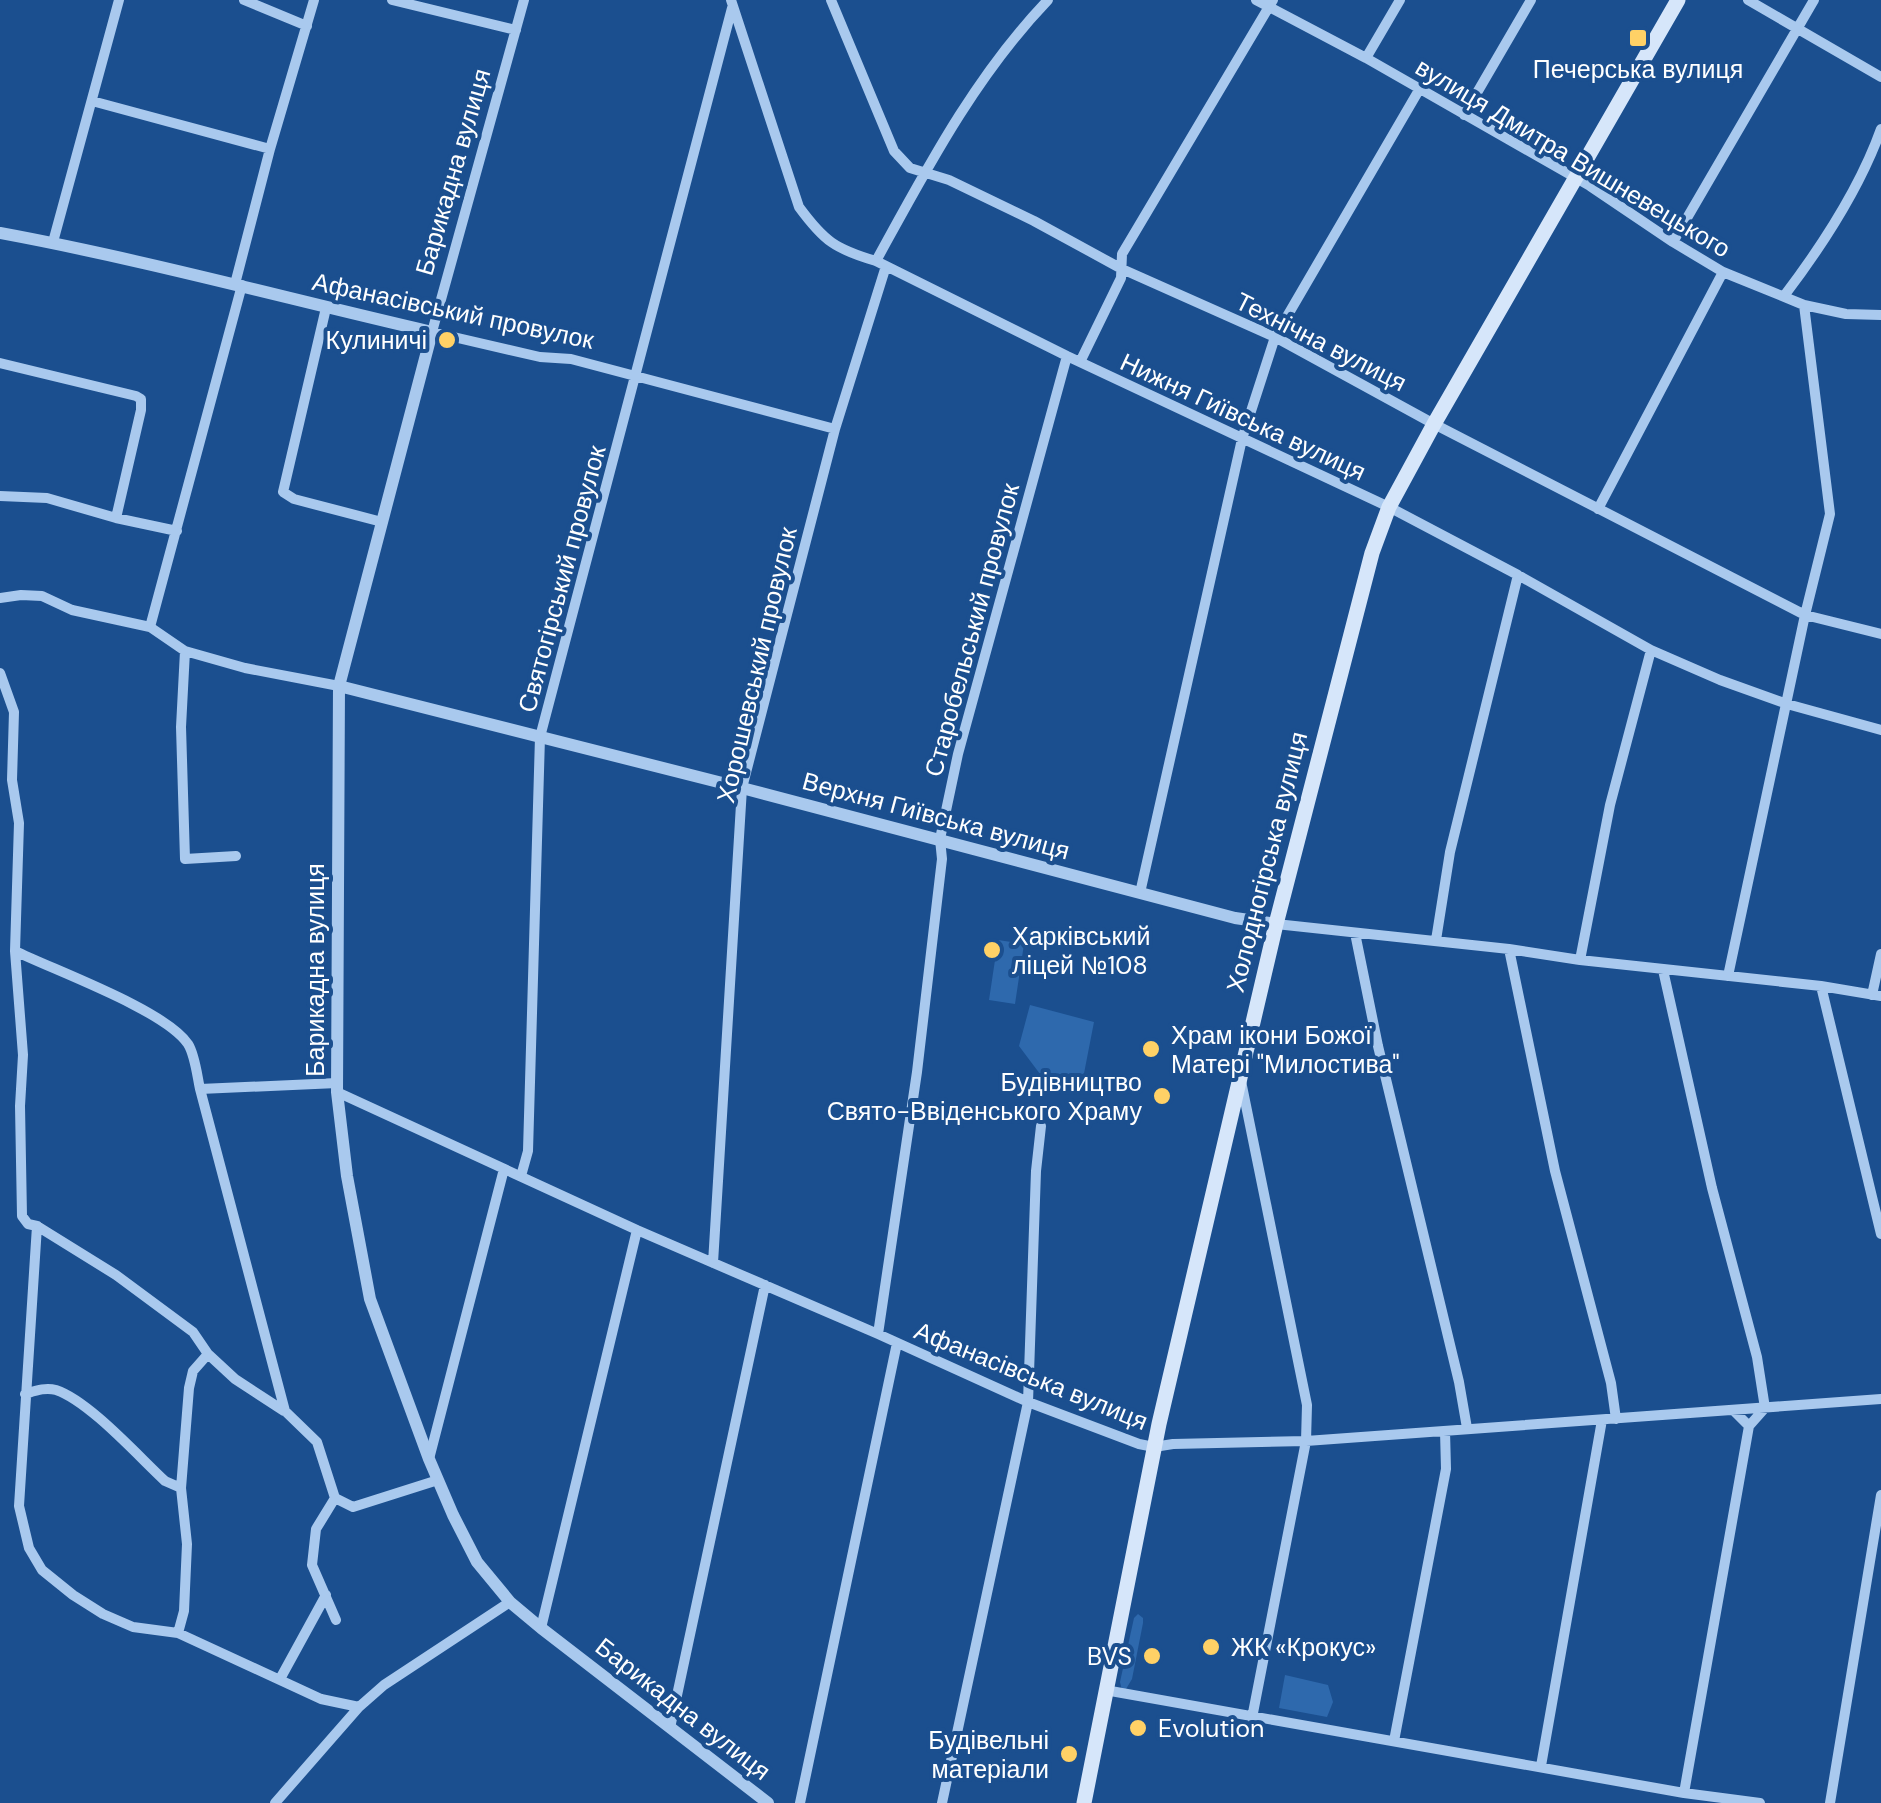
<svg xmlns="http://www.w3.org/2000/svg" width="1881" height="1803" font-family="'DM Sans',sans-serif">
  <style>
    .green { fill: #2e69ad }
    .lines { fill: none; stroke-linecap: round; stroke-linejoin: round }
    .minor { stroke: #a9c9ee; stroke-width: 10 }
    .tertiary { stroke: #a9c9ee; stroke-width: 12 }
    .secondary { stroke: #d6e6fa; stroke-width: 15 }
    .poi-dot { fill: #ffd166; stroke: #1b4f8f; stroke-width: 4 }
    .labels { text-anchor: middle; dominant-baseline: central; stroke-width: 8; stroke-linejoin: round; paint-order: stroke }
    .poi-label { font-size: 25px; fill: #fff; stroke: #1b4f8f; text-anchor: end }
    .street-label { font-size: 25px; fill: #fff; stroke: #1b4f8f }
  </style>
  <rect width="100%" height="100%" fill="#1b4f8f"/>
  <path class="green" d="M998,940L1024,944L1015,1004L989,1000Z
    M1030,1005L1094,1022L1080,1094L1049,1086L1019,1046Z
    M1138,1614L1143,1618V1623L1132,1679L1126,1689L1122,1690L1120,1682L1134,1618Z
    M1285,1675L1328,1685L1333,1702L1327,1717L1279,1708Z"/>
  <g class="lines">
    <path class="minor" d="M244,0L307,26
      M392,0L516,30
      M524,0L432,332L540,357L571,359L835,429
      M731,0L799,207C824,241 835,249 876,261L1067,356L1389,507L1518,575L1651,650L1720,680L1787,704L1881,730
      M831,0L894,151L910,168L949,180L1034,221L1122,269L1275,337L1434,424L1805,615L1881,634
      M1256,0L1366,58L1590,186L1673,242L1723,272L1804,305L1846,314L1881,315
      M1748,0L1881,77
      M1366,58L1400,0
      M92,101L270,149
      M1464,115L1531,0
      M53,242L119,0
      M1673,242L1814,0
      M876,261C926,170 975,76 1048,0
      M235,284L270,149L314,0
      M1784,296C1822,246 1860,188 1881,129
      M326,308L283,492L294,499L382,522
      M1080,362L1121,278L1122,254L1273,0
      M0,363L136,396L141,399V410L116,518
      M0,496L47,498L116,518L177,531
      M1598,509L1723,272
      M0,598L21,595L42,596L72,610L150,627L185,651L245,668L339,686
      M150,627L242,285
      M185,651L181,727L185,859L236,856
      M0,673L14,712L12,780L19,823L15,951L23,1055L20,1106L22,1216L28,1224L37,1226L19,1506L29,1548L42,1570L73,1595L103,1614L133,1627L178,1633L321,1699L359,1707
      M1140,893L1242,439L1275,337L1419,90
      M1276,924L1509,949L1580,960L1821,986L1881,996
      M1355,933L1378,1046L1459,1382L1467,1428
      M1436,940L1450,852L1518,575
      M1509,949L1555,1171L1611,1383L1616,1419
      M15,951C56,971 165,1010 188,1044C195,1055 197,1075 200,1089L337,1083
      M1580,960L1610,805L1651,650
      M1663,970L1712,1188L1757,1357L1765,1408L1749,1426
      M1728,976L1805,615L1830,514L1804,305
      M1821,986L1881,1234
      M1872,995L1881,954
      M1241,1081L1307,1405L1306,1441L1252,1718
      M200,1089L285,1411L317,1442L335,1498L316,1529L312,1565L336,1620
      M337,1092L637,1230L878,1334L1028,1402L1139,1444L1154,1447L1173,1444L1306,1441L1881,1399
      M521,1176L528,1151L540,737L732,8
      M37,1226L116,1275L193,1332L208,1354L235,1379L284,1411
      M713,1263L742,788L835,429L886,266
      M878,1334L917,1072L942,859L940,839L958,754L1067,356
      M25,1394C35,1391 45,1387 56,1390C89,1401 138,1456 165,1481L181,1488
      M429,1459L504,1169
      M335,1498L353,1507L438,1480
      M541,1628L637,1230
      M178,1633L184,1611L187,1544L181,1488L189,1388L193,1371L208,1354
      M280,1679L326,1595
      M1105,1690L1684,1793L1760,1803
      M670,1728L765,1285
      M1394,1741L1446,1469L1445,1431
      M1541,1766L1602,1420
      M1684,1793L1749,1426L1733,1410
      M275,1803L359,1707L384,1685L510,1602
      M800,1803L897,1343
      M942,1803L1028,1402L1036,1171L1041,1126
      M1830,1803L1881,1495"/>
    <path class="tertiary" d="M0,233C146,260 288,299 432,332L339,686L337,1092L347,1176L370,1299L429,1459L453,1515L477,1562L510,1602L541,1628L768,1803
      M339,686L742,788L1235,918L1276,924"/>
    <path class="secondary" d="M1084,1803L1159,1424L1276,924L1372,553L1389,507L1434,424L1678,0"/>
  </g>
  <g class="poi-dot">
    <rect x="1628" y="28" width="20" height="20" rx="5"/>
    <circle cx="447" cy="340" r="10"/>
    <circle cx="992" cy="950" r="10"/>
    <circle cx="1151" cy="1049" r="10"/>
    <circle cx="1162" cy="1096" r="10"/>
    <circle cx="1211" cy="1647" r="10"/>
    <circle cx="1152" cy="1656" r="10"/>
    <circle cx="1138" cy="1728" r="10"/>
    <circle cx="1069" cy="1754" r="10"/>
  </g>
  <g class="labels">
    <g class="poi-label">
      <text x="1638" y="69" text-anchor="middle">Печерська вулиця</text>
      <text x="427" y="340">Кулиничі</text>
      <text x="1012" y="936" text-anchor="start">Харківський<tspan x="1012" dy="29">ліцей №108</tspan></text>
      <text x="1171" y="1035" text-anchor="start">Храм ікони Божої<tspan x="1171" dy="29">Матері "Милостива"</tspan></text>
      <text x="1142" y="1082">Будівництво<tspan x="1142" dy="29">Свято-Ввіденського Храму</tspan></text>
      <text x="1231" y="1647" text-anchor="start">ЖК «Крокус»</text>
      <text x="1132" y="1656">BVS</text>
      <text x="1158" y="1728" text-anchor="start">Evolution</text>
      <text x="1049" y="1740">Будівельні<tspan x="1049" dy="29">матеріали</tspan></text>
    </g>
    <g class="street-label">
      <text transform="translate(1573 158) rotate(31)">вулиця Дмитра Вишневецького</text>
      <text transform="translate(453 172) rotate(-74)">Барикадна вулиця</text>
      <text transform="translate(453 311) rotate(12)">Афанасівський провулок</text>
      <text transform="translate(1321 342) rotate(27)">Технічна вулиця</text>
      <text transform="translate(1243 417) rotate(25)">Нижня Гиївська вулиця</text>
      <text transform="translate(562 579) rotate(-75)">Святогірський провулок</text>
      <text transform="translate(972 630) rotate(-75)">Старобельський провулок</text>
      <text transform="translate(757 665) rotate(-77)">Хорошевський провулок</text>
      <text transform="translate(936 816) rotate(15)">Верхня Гиївська вулиця</text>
      <text transform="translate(1267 862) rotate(-76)">Холодногірська вулиця</text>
      <text transform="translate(315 970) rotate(-90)">Барикадна вулиця</text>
      <text transform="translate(1031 1376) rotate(22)">Афанасівська вулиця</text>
      <text transform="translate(683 1709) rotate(38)">Барикадна вулиця</text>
    </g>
  </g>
</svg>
